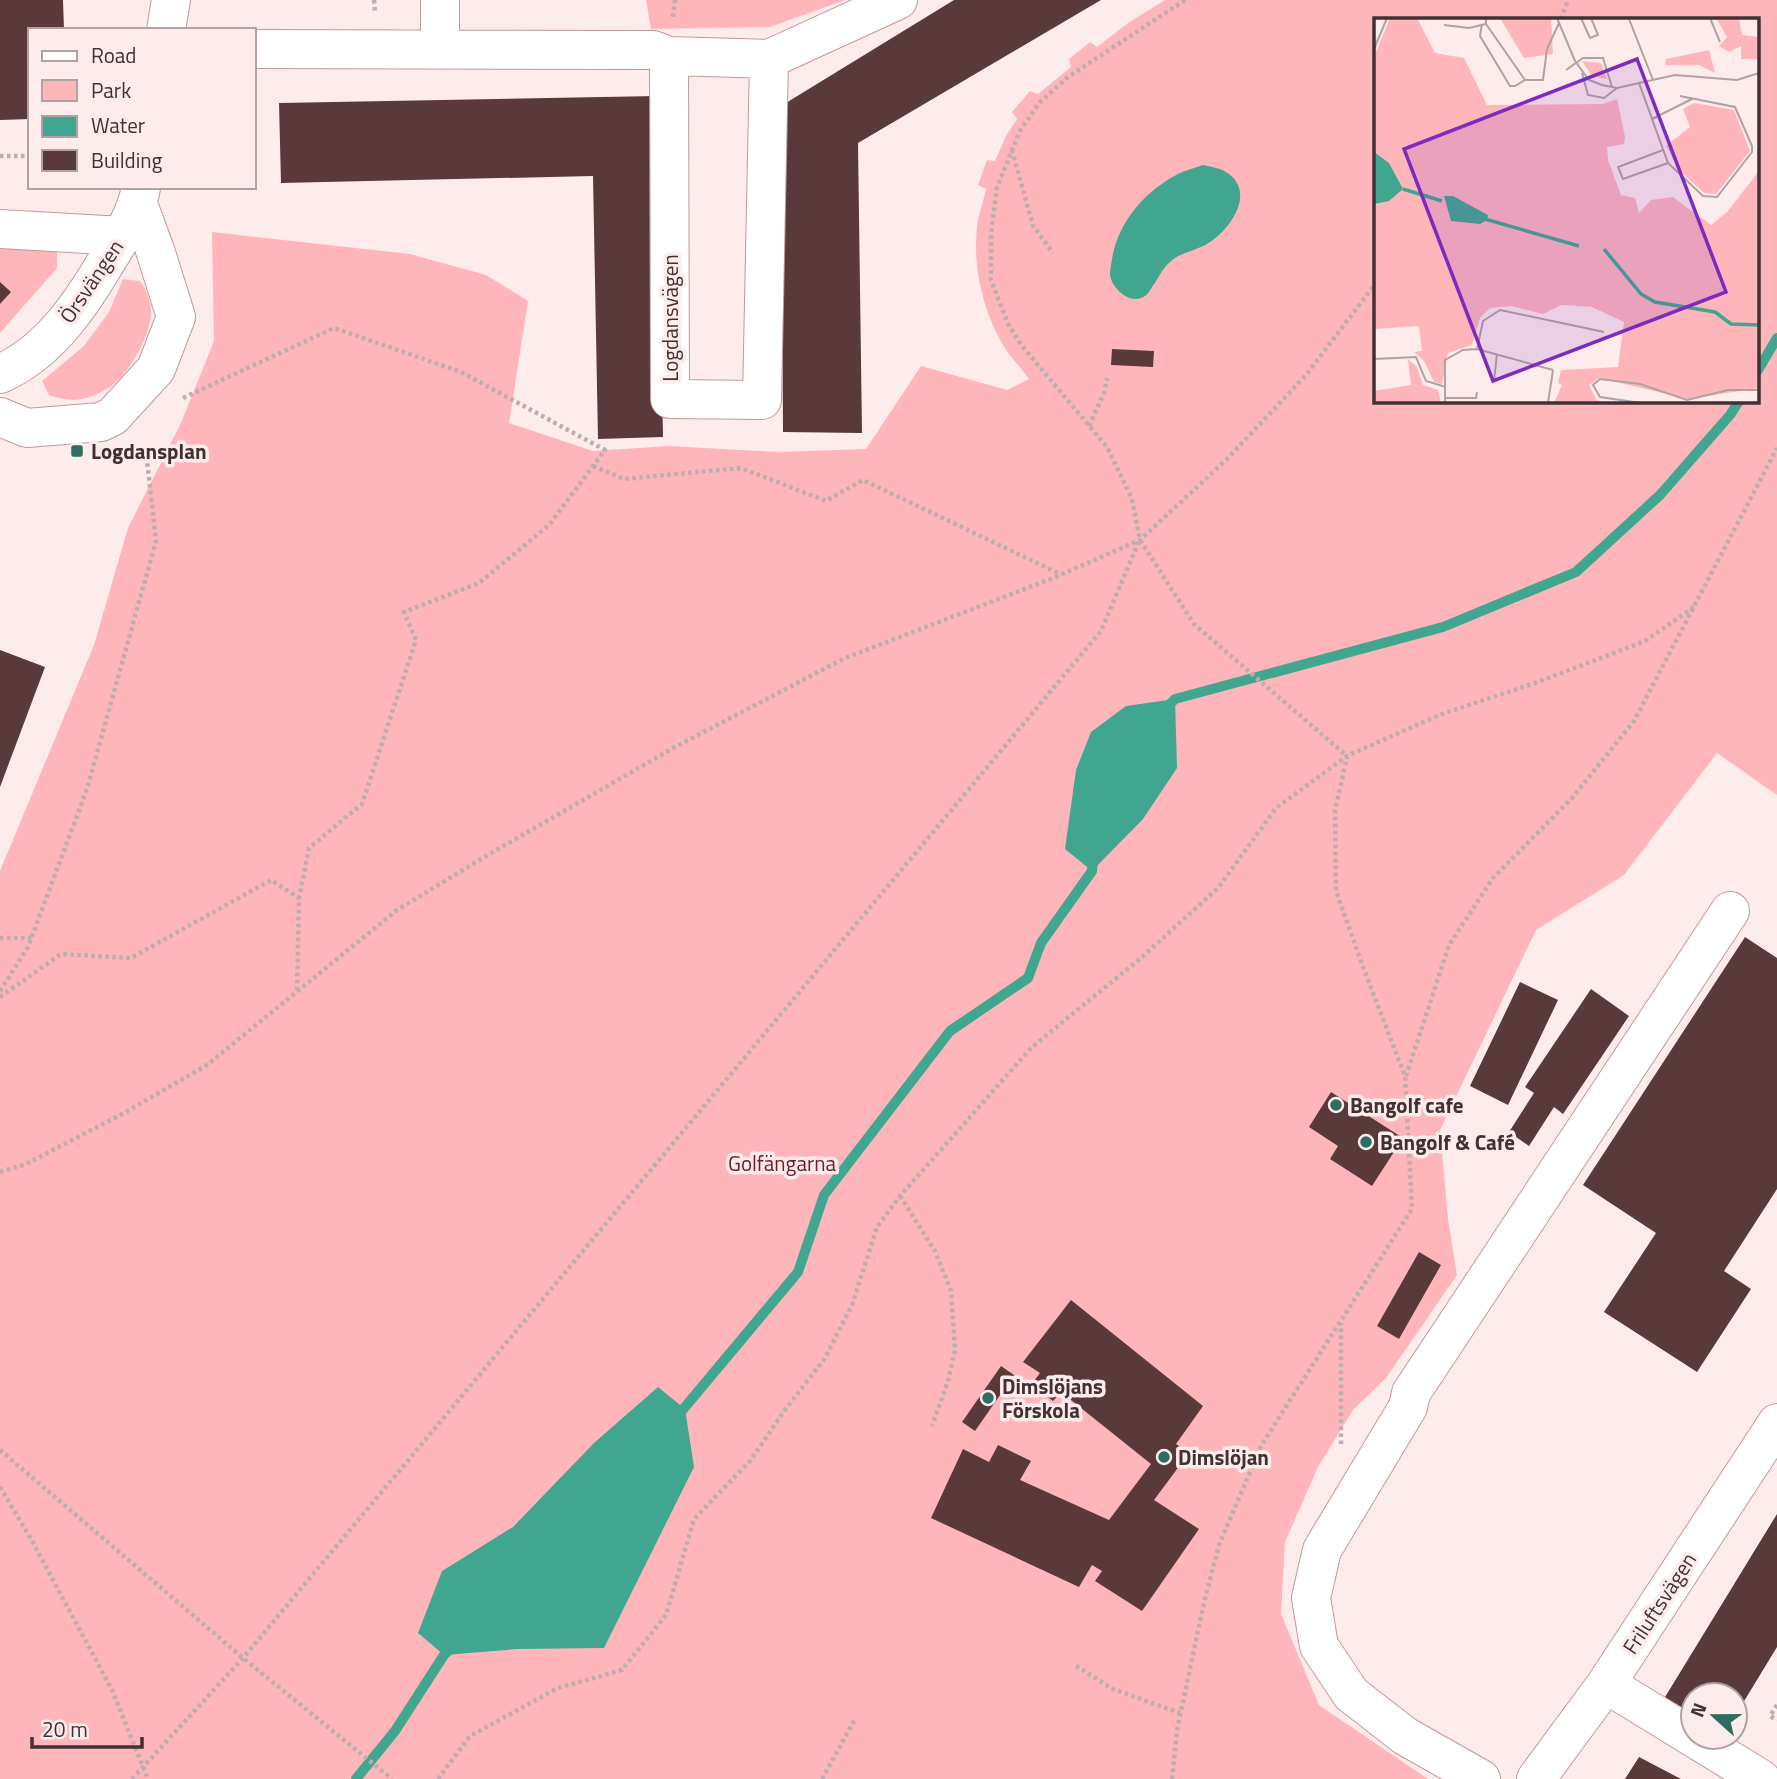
<svg xmlns="http://www.w3.org/2000/svg" width="1777" height="1779" font-family="'Titillium Web',sans-serif">
  <style>
    .green { fill: #feb6bb; fill-rule: evenodd }
    .water { fill: #41a68f }
    .lines { fill: none; stroke-linecap: round; stroke-linejoin: round }
    .stream { stroke: #41a68f; stroke-width: 10 }
    .building { fill: #5a393b }
    .minor-casing { stroke: #c1989b; stroke-width: 40 }
    .path { stroke: #beadae; stroke-width: 4.5; stroke-dasharray: 3.5 3.5; stroke-linecap: butt }
    .minor { stroke: #fff; stroke-width: 38 }
    .poi-dot { fill: #2c6f60; stroke: #feeced; stroke-width: 2.5 }
    .labels { text-anchor: middle; dominant-baseline: central; stroke-width: 7; stroke-linejoin: round; paint-order: stroke }
    .street-label { font-size: 21px; fill: #413132; stroke: #feeced }
    .poi-label { font-size: 21px; font-weight: bold; fill: #413132; stroke: #feeced; text-anchor: start }
    .park-label { font-size: 21px; fill: #72182a; stroke: #feeced }
    .inset-river { fill: none; stroke: #41a68f; stroke-width: 3.5 }
    .inset-road { fill: none; stroke: #b2a1a2; stroke-width: 2 }
    .view { fill: #7b2cbf; fill-opacity: 0.15; stroke: #7b2cbf; stroke-width: 3.5 }
    .inset-edge { fill: none; stroke: #413132; stroke-width: 3.5 }
  </style>
  <rect width="100%" height="100%" fill="#feeced"/>
  <path class="green" d="M646,0H845L770,27L651,29Z
    M1165,0H1777V795L1717,753L1624,875L1536,930L1440,1130L1448,1219L1457,1275L1386,1378L1353,1410L1318,1467L1285,1542L1281,1614L1319,1705L1428,1779H0V871L94,645L128,528L181,423L214,341L212,232L410,254L486,275L528,301L509,423L593,451L669,446L777,452L866,449L921,366L1007,390L1029,379C1023,370 1015,362 1009,354C983,316 971,265 978,220C980,210 984,199 986,189L978,185L987,160L995,161L1006,136L1017,119L1012,112L1030,91L1038,94L1071,67L1069,59L1090,42L1097,47L1128,23ZM1376,19H1758V401H1376Z
    M0,245L57,246V268L0,333Z
    M123,279L140,281C146,289 151,301 151,311C152,332 131,370 115,383C108,389 95,396 86,398C73,402 61,399 49,395L42,381L84,346L109,312Z"/>
  <path class="water" d="M1203,165C1212,167 1221,168 1229,174C1254,193 1232,226 1213,240C1201,249 1187,251 1175,258C1165,265 1160,274 1155,283C1152,286 1149,294 1145,296C1131,306 1112,289 1110,275C1110,270 1111,265 1112,259C1118,222 1145,191 1178,174C1186,170 1195,168 1203,165Z
    M1175,699L1177,768L1143,819L1092,871L1065,849L1076,770L1091,732L1126,706Z
    M658,1387L685,1409L694,1467L604,1648L518,1649L444,1655L418,1633L442,1571L513,1527L594,1443Z"/>
  <g class="lines">
    <path class="stream" d="M1758,370L1777,338
      M1167,707L1175,699L1443,627L1576,572L1660,495L1730,415L1739,401
      M675,1419L798,1272L824,1195L950,1031L1028,978L1041,943L1092,871L1093,858
      M356,1779L395,1731L444,1655L453,1646"/>
  </g>
  <path class="building" d="M0,0H63L64,30H30V119L0,120Z
    M954,0H1101L858,143L862,433L783,432L781,106Z
    M657,96L663,437L598,439L593,176L281,183L279,103Z
    M0,282L11,292L0,304Z
    M1112,349L1154,351L1153,367L1111,365Z
    M0,650L45,667L0,787Z
    M1745,937L1777,958V1189L1724,1271L1751,1289L1697,1372L1604,1312L1656,1233L1583,1185Z
    M1520,982L1558,1000L1508,1105L1470,1086Z
    M1591,989L1629,1016L1563,1114L1554,1107L1529,1146L1509,1132L1534,1093L1525,1087Z
    M1331,1092L1403,1138L1372,1186L1330,1159L1338,1146L1309,1127Z
    M1419,1252L1441,1265L1399,1339L1377,1326Z
    M1071,1300L1203,1406L1176,1444L1189,1453L1154,1500L1199,1529L1142,1611L1095,1581L1102,1571L1092,1565L1079,1587L931,1518L963,1449L989,1462L998,1445L1031,1461L1020,1480L1109,1520L1151,1464L1061,1392L1053,1401L1031,1385L1040,1373L1023,1362Z
    M1001,1366L1014,1375L975,1431L962,1422Z
    M1777,1514V1647L1735,1716V1695H1693V1721L1662,1702Z
    M1639,1757L1681,1779H1625Z"/>
  <g class="lines">
    <defs>
      <path id="minor" d="M166,30L171,0
        M254,49L653,50L669,56L769,59L898,0
        M440,50V0
        M669,56L670,399L762,400L769,59
        M0,229L122,236
        M0,374C51,351 82,303 109,257C123,235 136,213 141,188
        M0,417L27,428L101,422L113,416L156,369L176,317L156,253L138,204
        M1606,1684L1761,1779
        M1481,1779L1405,1736L1351,1694L1319,1646L1311,1598L1322,1550L1408,1407L1411,1393L1730,911
        M1536,1779L1606,1684L1777,1423"/>
    </defs>
    <use href="#minor" class="minor-casing"/>
    <path class="path" d="M374,0L375,13
      M1185,0L1068,77L1039,103L1020,131L997,187L991,233V280L1008,324L1022,346L1107,447L1132,499L1140,540L1194,624L1347,756
      M673,17L675,0
      M1561,19L1568,0
      M1012,150L1033,226L1053,253
      M0,156H30
      M183,398L334,328L461,372L605,450L549,525L479,583L404,612L416,640L362,804L309,848L299,898
      M1089,426L1104,393L1107,378
      M593,466L624,479L741,468L826,501L863,480L1060,574
      M0,938H32
      M0,991L28,947L87,789L156,541L147,460L134,444
      M0,997L61,954L131,958L271,880L299,898L297,991
      M1406,1076L1449,945L1493,878L1572,798L1634,721L1777,448
      M0,1172L26,1164L124,1113L207,1065L397,910L481,859L675,747L845,658L1051,579L1140,540L1226,460L1306,375L1376,283
      M900,1196L935,1251L951,1291L955,1350L948,1381L932,1426
      M1341,1444V1323
      M0,1450L243,1658L392,1779
      M0,1487L31,1539L112,1690L148,1779
      M1076,1666L1113,1689L1180,1713
      M1777,1705L1770,1716L1777,1720
      M132,1779L243,1658L1101,631L1139,541
      M438,1779L470,1736L558,1688L622,1670L666,1615L694,1519L750,1461L782,1414L825,1358L852,1305L877,1227L900,1196L1032,1047L1141,958L1218,888L1276,808L1347,756L1439,715L1535,683L1645,641L1694,607
      M822,1779L855,1719
      M1172,1779L1177,1730L1205,1598L1219,1545L1261,1446L1412,1209L1405,1076L1363,967L1336,891L1335,810L1347,757"/>
    <use href="#minor" class="minor"/>
  </g>
  <g class="poi-dot">
    <rect x="70" y="444" width="14" height="14" rx="3.5"/>
    <circle cx="1336" cy="1105" r="7"/>
    <circle cx="1366" cy="1142" r="7"/>
    <circle cx="988" cy="1398" r="7"/>
    <circle cx="1164" cy="1457" r="7"/>
  </g>
  <g class="labels">
    <g class="street-label">
      <text transform="translate(91 281) rotate(-56)">Örsvängen</text>
      <text transform="translate(670 318) rotate(-90)">Logdansvägen</text>
      <text transform="translate(1659 1603) rotate(-57)">Friluftsvägen</text>
    </g>
    <g class="poi-label">
      <text x="91" y="451">Logdansplan</text>
      <text x="1350" y="1105">Bangolf cafe</text>
      <text x="1380" y="1142">Bangolf &amp; Café</text>
      <text x="1002" y="1386">Dimslöjans<tspan x="1002" dy="24">Förskola</tspan></text>
      <text x="1178" y="1457">Dimslöjan</text>
    </g>
    <g class="park-label">
      <text x="782" y="1163">Golfängarna</text>
    </g>
  </g>
  <g transform="translate(1374 18)">
    <rect width="385" height="385" fill="#feeced"/>
    <path d="M16,0H51L44,2L61,35L90,40L113,87L229,86L243,81L251,119L250,126L233,129L234,142L247,177L261,180L265,195L277,182L299,179L337,207L354,193L385,153V370L314,381L225,360L215,367L224,385H180L188,367L184,365L187,352L244,349L250,304L218,289L187,287L169,296L137,288L116,290L106,300L98,327L74,335L68,366L60,364L50,343L40,334L48,333L45,308L0,311V39ZM126,0H177L179,36L150,40ZM342,0H365L368,17L385,19V41H367V28L355,34L345,28L353,19ZM335,32L341,55L325,47H291L292,41ZM208,43L227,45L233,61L218,58ZM320,85L360,92L376,133L342,176L330,175L305,152L292,128L316,109L309,91ZM34,341L43,349L49,367L64,372L67,385H0V373L37,367Z" fill="#feb6bb"/>
    <path d="M0,134L15,145L29,171L15,183L0,186ZM70,178H79L114,197L113,202L106,206L77,203Z" fill="#41a68f"/>
    <path class="inset-river" d="M29,171L68,183M111,201L205,228M230,231L267,276L281,284L341,294L357,306L385,307"/>
    <path class="inset-road" d="M183,0L201,43L215,62L228,67L243,70L301,57L363,62L385,55M207,0L216,20L224,17L217,0M336,0L346,24M255,1L279,62M108,6L106,18L136,68H141L151,62H169L173,31L185,5M112,6L151,62M70,7L95,10L112,6V0M0,31L13,0M192,52L209,40H229L238,69M208,55L214,77L230,80L243,70M265,65L294,145L329,178L343,179L378,134V128L361,89L306,78M278,101L318,81M289,132L244,149L249,161L294,145M103,331L109,303L126,292L230,314M0,341L42,339L52,363L72,369M120,363L123,336M72,380H102L103,374M71,385V342L89,332L103,331L179,352M174,385L179,352M267,385L226,379L219,367L226,361L266,366L313,382L354,372H385"/>
    <path class="view" d="M263,41L352,274L119,363L30,131Z"/>
    <rect width="385" height="385" class="inset-edge"/>
  </g>
  <rect x="28" y="28" width="228" height="161" fill="#feeced" stroke="#b2a1a2" stroke-width="2"/>
  <rect x="42" y="51" width="35" height="10" fill="#ffffff" stroke="#b2a1a2" stroke-width="2"/>
  <text x="91" y="63" font-size="21" fill="#413132">Road</text>
  <rect x="42" y="80" width="35" height="21" fill="#feb6bb" stroke="#b2a1a2" stroke-width="2"/>
  <text x="91" y="98" font-size="21" fill="#413132">Park</text>
  <rect x="42" y="116" width="35" height="21" fill="#41a68f" stroke="#b2a1a2" stroke-width="2"/>
  <text x="91" y="133" font-size="21" fill="#413132">Water</text>
  <rect x="42" y="150" width="35" height="21" fill="#5a393b" stroke="#b2a1a2" stroke-width="2"/>
  <text x="91" y="168" font-size="21" fill="#413132">Building</text>
  <g transform="translate(1714 1716) rotate(291)"><circle r="33" fill="#feeced" stroke="#b2a1a2" stroke-width="2"/>
  <path d="M0-5L12 26L0 18L-12 26Z" fill="#2c6f60"/>
  <text y="-10" font-size="19" font-weight="bold" text-anchor="middle" fill="#413132">N</text>
  </g>
  <path d="M32 1737v10h110v-10" fill="none" stroke="#413132" stroke-width="3.5"/>
  <text x="42" y="1737" font-size="21" fill="#413132" stroke="#feeced" stroke-width="5" paint-order="stroke">20 m</text>
</svg>
